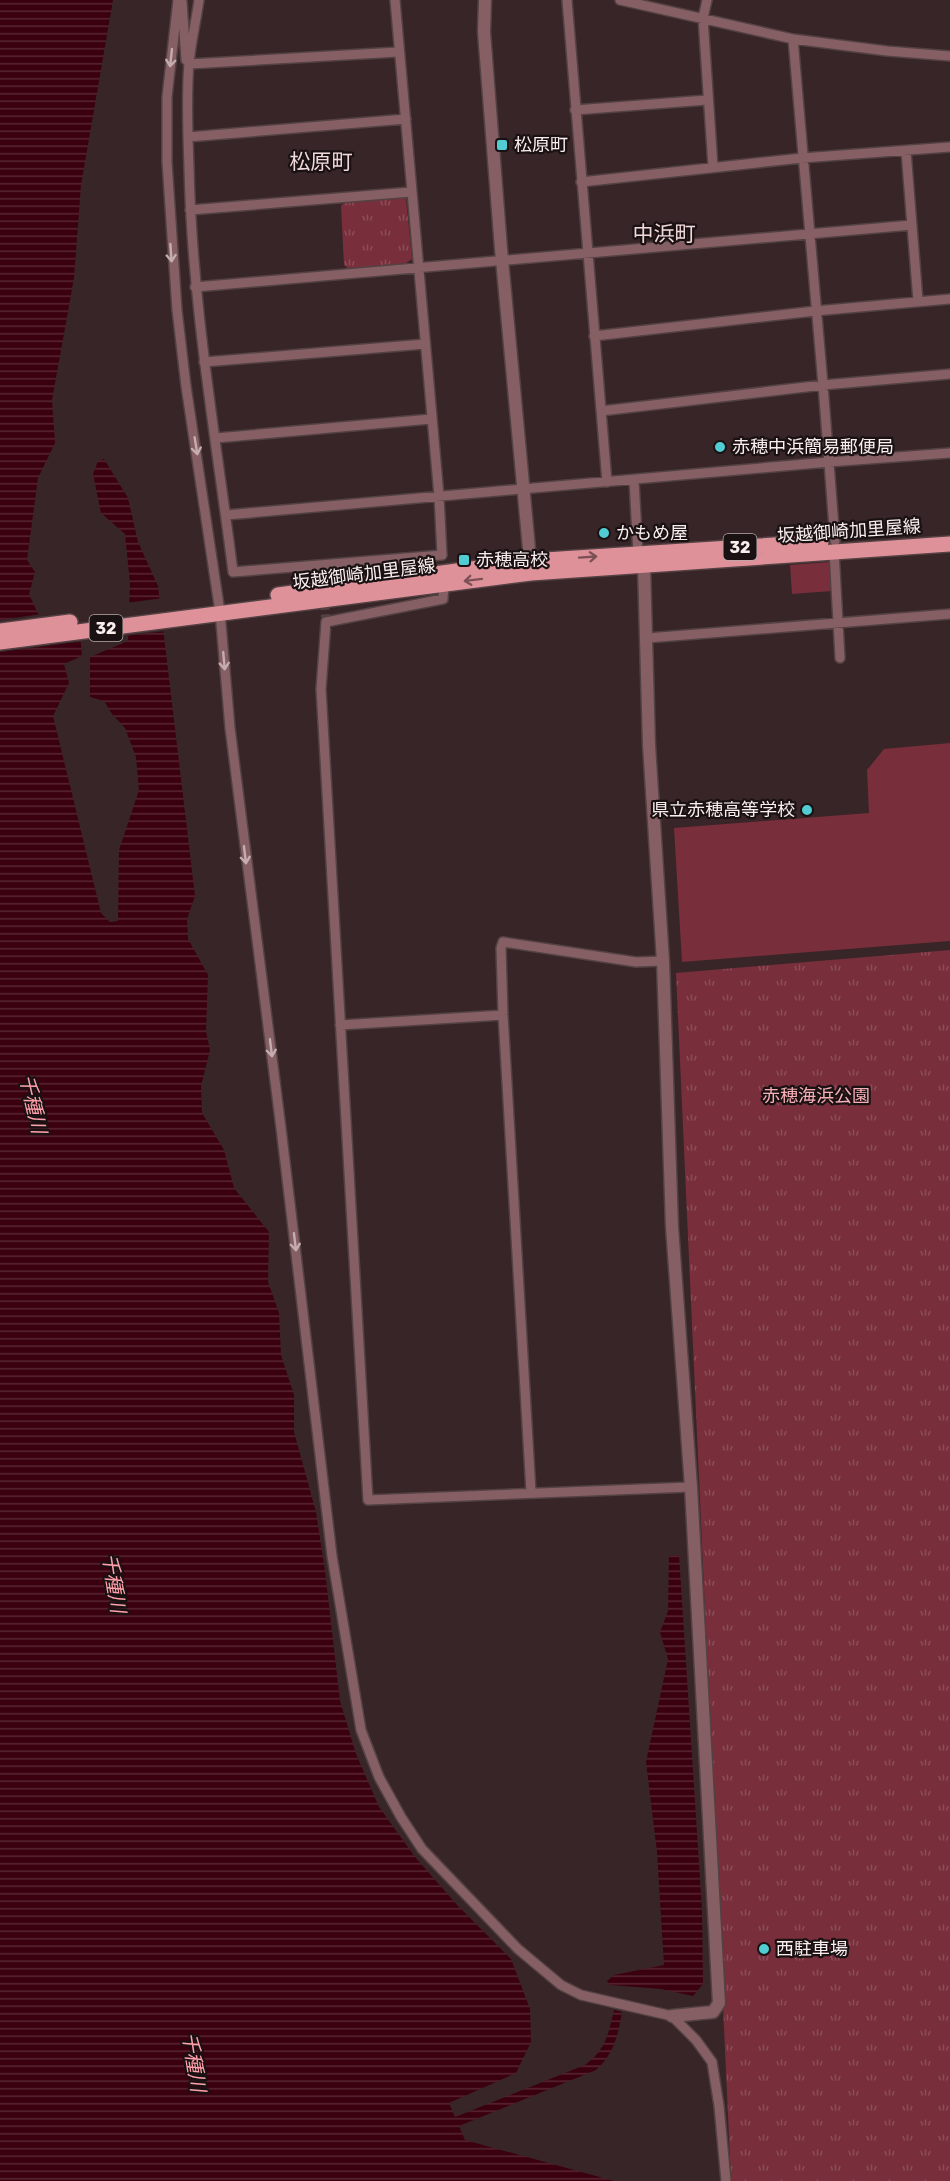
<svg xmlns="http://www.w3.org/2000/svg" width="950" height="2181" font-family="Rubik,'Noto Sans JP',sans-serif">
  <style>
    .grass { fill: #782e3b }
    .park { fill: url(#park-tufts) }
    .water { fill: url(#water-rules) }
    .pier { fill: #382527 }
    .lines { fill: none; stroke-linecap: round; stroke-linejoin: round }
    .minor-tunnel { stroke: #554345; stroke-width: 9; stroke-dasharray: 9 4.5; stroke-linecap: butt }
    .minor-casing { stroke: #534143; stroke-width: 12 }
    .tertiary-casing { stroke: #534143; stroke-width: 15 }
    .primary-casing { stroke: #534143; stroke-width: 18 }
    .minor { stroke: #855f63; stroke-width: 9 }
    .tertiary { stroke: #855f63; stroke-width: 12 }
    .primary { stroke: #df919a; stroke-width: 15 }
    .oneway { stroke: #c5adaf }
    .oneway2 { stroke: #7c5156 }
    .poi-dot { fill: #51ccd3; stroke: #191112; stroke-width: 2 }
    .labels { text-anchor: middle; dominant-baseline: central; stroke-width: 4.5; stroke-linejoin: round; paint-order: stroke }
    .shield { fill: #191112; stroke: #b6abac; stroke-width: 1.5 }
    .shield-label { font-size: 16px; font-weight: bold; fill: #f9edee }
    .poi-label { font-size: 18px; fill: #f9edee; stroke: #191112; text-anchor: start }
    .street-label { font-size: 18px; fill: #f9edee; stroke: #191112 }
    .park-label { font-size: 18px; fill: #f8afb7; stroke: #191112 }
    .water-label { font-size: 20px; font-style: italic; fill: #ffa0ab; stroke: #191112 }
    .quarter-label { font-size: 21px; fill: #f1d8da; stroke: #191112 }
  </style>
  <defs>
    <pattern id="park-tufts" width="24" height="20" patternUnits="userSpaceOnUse" patternTransform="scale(1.5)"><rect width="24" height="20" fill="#782e3b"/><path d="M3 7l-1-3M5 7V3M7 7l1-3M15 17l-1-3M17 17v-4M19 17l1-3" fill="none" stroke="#8c4d58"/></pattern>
    <pattern id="water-rules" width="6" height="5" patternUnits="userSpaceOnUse" patternTransform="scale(1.5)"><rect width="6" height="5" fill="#3b0010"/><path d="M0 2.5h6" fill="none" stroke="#582633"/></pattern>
  </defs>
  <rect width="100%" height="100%" fill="#382527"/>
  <path class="grass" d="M830,562L832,591L792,594L790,565Z
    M950,743V941L682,962L674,828L869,813L867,770L884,749Z"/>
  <path class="park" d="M403,196L406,199L412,259L406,263L350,270L344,265L341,206L345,202Z
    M950,950V2181H731L676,973Z"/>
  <path class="water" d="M0,0H113L81,185L74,278L52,400L55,443L38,478L27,560L35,572L29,594L39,616L80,633L82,656L64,664L69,683L53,716L101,913L110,922L118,921L119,850L139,790L136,757L125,728L112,714L104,701L90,697V657L128,641L130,583L125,534L101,513L93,474L98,461L104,459L128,498L138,542L158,586L195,896L187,919L188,939L208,975L206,1031L210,1050L201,1086L202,1113L224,1150L234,1188L269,1232L268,1282L279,1313L281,1355L294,1395V1432L316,1512L325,1571L340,1701L356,1754L379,1807L415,1857L458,1906L511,1959L530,2009L531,2042L516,2073L449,2103L455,2117L585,2065C606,2049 608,2035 614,2010L622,2012C618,2035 614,2054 596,2070L459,2126L465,2140L614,2181H0Z
    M679,1555L702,1910L703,1984L693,1996L661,1989L610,1985L607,1981L614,1975L664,1965L657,1852L646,1762L668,1659L660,1632L668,1611L669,1556Z"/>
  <path class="pier" d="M163,598L166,631L125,636L126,603Z
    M41,614L81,630L84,641L0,652V620Z"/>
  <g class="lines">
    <path class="minor-tunnel" d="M322,574L326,622"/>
    <defs>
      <path id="minor" d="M178,0L167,97V162L177,310L186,386L220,612L230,728L281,1128L332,1556L361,1730L379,1777L401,1817L422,1849L518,1949L561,1985L581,1995L672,2016L696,2040L712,2062L719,2106L726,2181
        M199,0C196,21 191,42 189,63C186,98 188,134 189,168C192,304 216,438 233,572L442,555L439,496L395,0
        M567,0L607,482
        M620,0L793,39L887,51L950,56
        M707,0L703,18L713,167
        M182,2L186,60
        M793,39L823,385L835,541
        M189,64L398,52
        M575,110L707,100
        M188,137L406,119
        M906,151L918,301
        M581,182L802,158L950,147
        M190,210L411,192
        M195,287L912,225
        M594,336L815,311L950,299
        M204,362L425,344
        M601,411L823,385L950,374
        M216,438L431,419
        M634,480L638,554
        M226,515L829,462L950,453
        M834,551L840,658
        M444,584L443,599L326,622L321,689L368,1500L691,1487
        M647,638L950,614
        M340,1025L503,1015
        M531,1492L503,1015L501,948L503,942L636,962L663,961"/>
      <path id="tertiary" d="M485,0L484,32L501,249L531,570
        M641,559L644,566L649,745L663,961L672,1227L691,1487L719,2003L713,2012L672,2016"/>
      <path id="primary" d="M278,595L530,561L821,542
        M0,631L70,622
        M0,642L531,573L950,544"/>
    </defs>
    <use href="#minor" class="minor-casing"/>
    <use href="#tertiary" class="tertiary-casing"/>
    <use href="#primary" class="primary-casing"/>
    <use href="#minor" class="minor"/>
    <use href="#tertiary" class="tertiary"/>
    <use href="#primary" class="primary"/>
  </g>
  <defs><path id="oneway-shaft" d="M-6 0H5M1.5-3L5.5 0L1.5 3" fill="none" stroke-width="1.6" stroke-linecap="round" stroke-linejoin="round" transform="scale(1.5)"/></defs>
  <g class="oneway">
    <use href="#oneway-shaft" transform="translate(171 58) rotate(96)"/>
    <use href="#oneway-shaft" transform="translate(171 253) rotate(86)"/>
    <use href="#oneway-shaft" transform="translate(196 446) rotate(81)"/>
    <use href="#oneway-shaft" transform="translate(224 661) rotate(85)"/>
    <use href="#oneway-shaft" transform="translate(245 855) rotate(83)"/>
    <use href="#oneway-shaft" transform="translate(271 1048) rotate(83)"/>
    <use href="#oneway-shaft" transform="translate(295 1242) rotate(83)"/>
  </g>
  <g class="oneway2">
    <use href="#oneway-shaft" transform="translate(588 557) rotate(-4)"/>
    <use href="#oneway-shaft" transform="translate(473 580) rotate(173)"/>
  </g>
  <g class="poi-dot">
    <rect x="496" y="139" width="12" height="12" rx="3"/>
    <circle cx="720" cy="447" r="6"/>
    <circle cx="604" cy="533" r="6"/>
    <rect x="458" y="554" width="12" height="12" rx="3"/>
    <circle cx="807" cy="810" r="6"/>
    <circle cx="764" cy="1949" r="6"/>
  </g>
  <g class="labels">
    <g class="shield">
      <rect x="723.5" y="534" width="33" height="26" rx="4.5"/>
      <rect x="89.5" y="615" width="33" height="26" rx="4.5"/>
    </g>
    <g class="shield-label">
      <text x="740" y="547">32</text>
      <text x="106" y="628">32</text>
    </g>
    <g class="poi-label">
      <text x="514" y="145">松原町</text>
      <text x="732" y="447">赤穂中浜簡易郵便局</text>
      <text x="616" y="533">かもめ屋</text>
      <text x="476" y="560">赤穂高校</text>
      <text x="795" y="810" text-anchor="end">県立赤穂高等学校</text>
      <text x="776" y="1949">西駐車場</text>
    </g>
    <g class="street-label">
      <text transform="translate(849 531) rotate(-4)">坂越御崎加里屋線</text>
      <text transform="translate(364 574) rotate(-7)">坂越御崎加里屋線</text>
    </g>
    <g class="park-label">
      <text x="816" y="1096">赤穂海浜公園</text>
    </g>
    <g class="water-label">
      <text transform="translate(33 1104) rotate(77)">千種川</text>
      <text transform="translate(114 1583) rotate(81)">千種川</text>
      <text transform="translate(194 2062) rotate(81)">千種川</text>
    </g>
    <g class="quarter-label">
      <text x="321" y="161">松原町</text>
      <text x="664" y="233">中浜町</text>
    </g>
  </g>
</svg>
